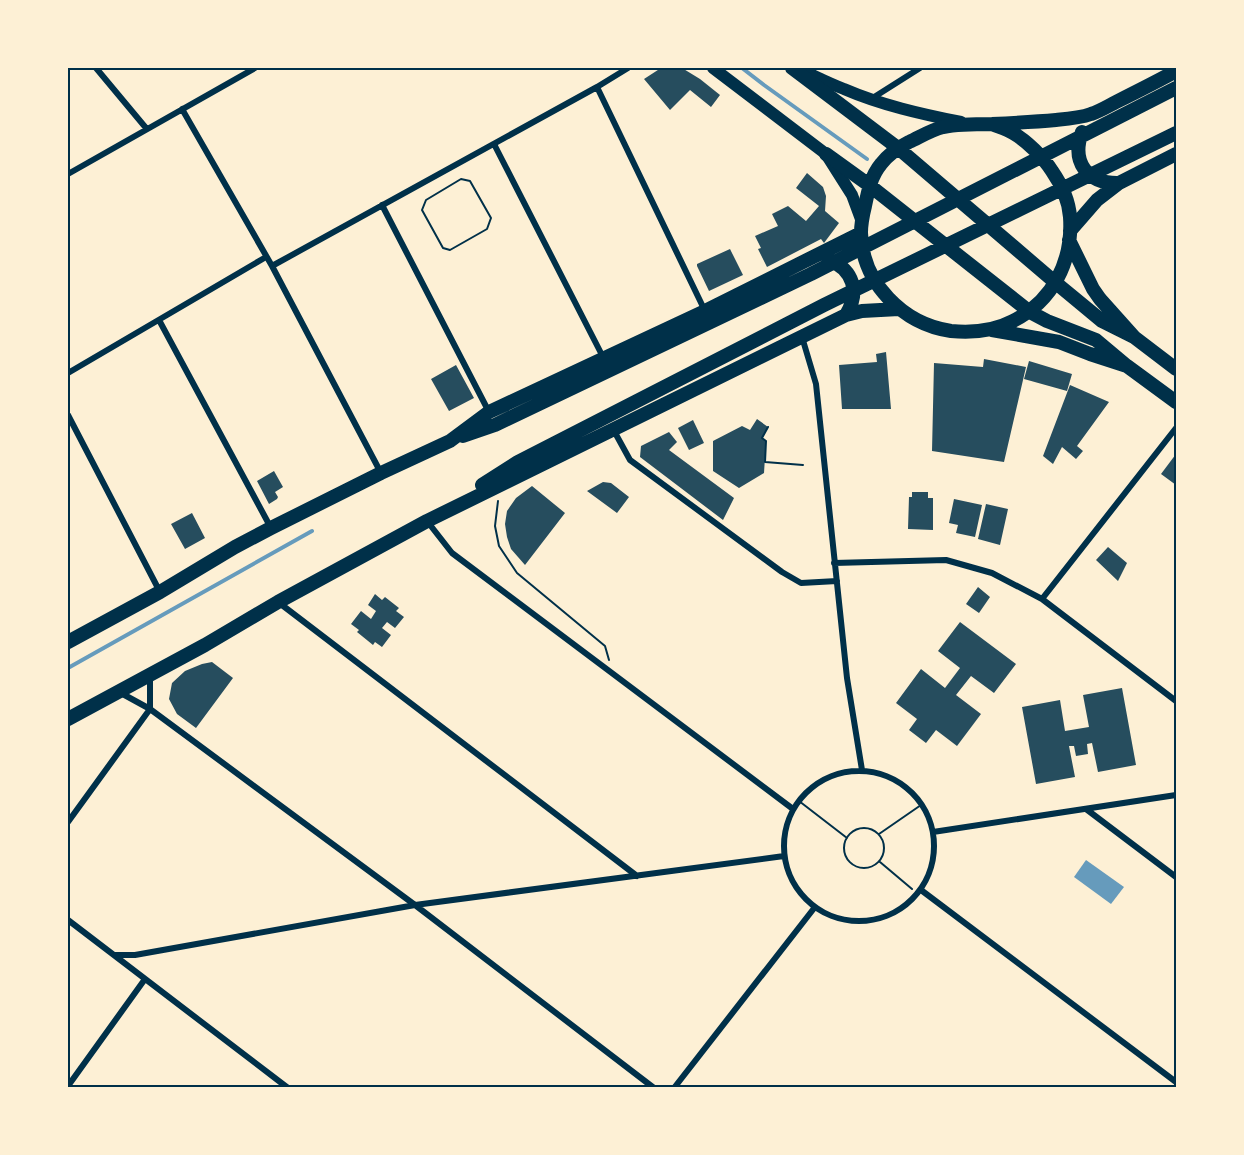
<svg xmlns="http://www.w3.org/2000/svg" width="1244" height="1155" font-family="'Sofia Sans Condensed',sans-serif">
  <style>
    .water { fill: #669bbc }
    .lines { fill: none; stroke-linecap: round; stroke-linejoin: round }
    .stream { stroke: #669bbc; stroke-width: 4 }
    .building { fill: #264d5e }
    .path { stroke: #003049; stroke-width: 2 }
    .minor { stroke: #003049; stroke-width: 6 }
    .primary { stroke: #003049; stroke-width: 12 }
    .trunk { stroke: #003049; stroke-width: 14 }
    .neatline { fill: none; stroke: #003049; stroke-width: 2 }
  </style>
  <rect width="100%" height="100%" fill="#fdf0d5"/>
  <path class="water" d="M1086,860L1124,887L1111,904L1074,877Z"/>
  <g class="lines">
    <path class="stream" d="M742,68L764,85L867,159
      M68,668L312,531"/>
  </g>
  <path class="building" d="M661,68H682L700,79L720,95L711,107L690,90L670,110L644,79Z
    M807,173L823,187L826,196L825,211L839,223L824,243L821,239L767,267L758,249L761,248L755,236L778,226L772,214L788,206L806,221L819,206L796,188Z
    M730,249L743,275L709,291L697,266V264Z
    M886,352L891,409H842L839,365L877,362L876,354Z
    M984,359L1026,367L1004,462L932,451L934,363L983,367Z
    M1029,361L1072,374L1067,391L1024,379Z
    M456,365L474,398L449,411L431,379Z
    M1070,385L1109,402L1077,446L1083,451L1076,459L1062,447L1053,464L1043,456Z
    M757,419L768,427L762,438L766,441L764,473L739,488L713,471V441L742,426L750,430Z
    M693,420L704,443L689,450L678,428Z
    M669,432L677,442L669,450L734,498L723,520L640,457L641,446Z
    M1176,454V485L1161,474Z
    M274,471L283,487L275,492L278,497L277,499L269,504L257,481Z
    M603,482L611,483L629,497L617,513L587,491Z
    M532,486L565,513L525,565L511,549L507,537L505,524L507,511L516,498Z
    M912,492H928V498H933V530L908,529L909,497H912Z
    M954,499L982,505L975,537L956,533L958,525L949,523Z
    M986,504L1008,509L1000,545L978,539Z
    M192,513L205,538L185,549L171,524Z
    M1108,547L1127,563L1118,581L1096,560Z
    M978,587L990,597L979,613L966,604Z
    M375,594L382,600L385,597L399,608L396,611L404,617L395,628L387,622L382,628L391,635L382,647L375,642L373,645L357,632L359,630L351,624L361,611L371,619L376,611L368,605Z
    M960,622L1016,664L994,693L971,676L956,695L981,714L957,746L936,730L926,743L909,730L917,719L896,703L921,669L945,688L960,668L938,651Z
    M212,662L233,678L196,728L177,714L169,699L172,683L185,671L202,664Z
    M1122,688L1136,765L1098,772L1092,743L1087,744L1088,754L1076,756L1074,746H1069L1075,777L1036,784L1022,707L1060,700L1065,731L1089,727L1083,695Z"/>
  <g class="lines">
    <path class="path" d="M461,179L470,181L491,218L487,229L450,250L443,248L422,210L426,200Z
      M768,427L762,438L766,441L765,462L803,465
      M498,501L495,526L499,546L517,573L605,646L609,660
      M799,801L847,838
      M844 848a20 20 0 1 1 40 0a20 20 0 1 1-40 0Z
      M879,834L921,805
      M880,862L912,889"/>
    <path class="minor" d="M96,68L146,128
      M597,87L705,311
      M871,99L920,68
      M182,109L272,266L381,473
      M494,144L603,357
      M68,174L255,68
      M382,205L489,412
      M272,266L597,87L628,68
      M159,320L271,528
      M802,337L816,384L847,678L862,770
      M68,373L266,257
      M68,415L160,592
      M613,429L630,460L782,572L801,583L837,581
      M427,521L452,553L793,809
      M834,563L946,560L992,573L1042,599L1176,701
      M1042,599L1176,428
      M278,602L637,876
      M119,692L150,709L415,905L654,1088
      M784 846a75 75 0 1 1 150 0a75 75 0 1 1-150 0Z
      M1086,809L1176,877
      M68,822L150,709V676
      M933,832L1176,795
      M921,890L1176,1082
      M68,920L288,1088
      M114,955H135L415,905L784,856
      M68,1086L145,979
      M674,1088L815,907"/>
    <path class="primary" d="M713,68L826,154L852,195L862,222
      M797,68C813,75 828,83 844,89C881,105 921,114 961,122"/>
    <path class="trunk" d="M792,68L898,148L1056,283L1102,321L1134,337
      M992,124C999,127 1006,129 1013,133C1027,141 1043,157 1052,171C1061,184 1069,201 1070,217C1073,261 1053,301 1013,321C994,331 972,333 951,331C903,324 862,283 861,233C861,224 863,214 865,206C868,191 871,176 881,164C888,155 899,147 909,142C920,137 931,130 943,127C959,124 975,124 992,124C1013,123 1034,122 1056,120C1067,119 1080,118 1091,114C1100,111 1108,106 1116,102C1136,92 1156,82 1176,71
      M1082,132C1071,162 1087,184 1119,183
      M826,154L869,185L1030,312L1047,321L1096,340L1127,366
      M1070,231L1097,200L1119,183L1176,154
      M1069,240L1093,289L1100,299L1134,337L1176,369
      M828,259C854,270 860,292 846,315
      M992,330L1059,342L1090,354L1127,366L1176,402
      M463,436L495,425L811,274L1176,88
      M482,485L518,462L824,305L1176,133
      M68,642L160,592L235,547L271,528L381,473L450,441L489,412L705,311L861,233
      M68,719L205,645L278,602L427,521L846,315L862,311L899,309"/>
  </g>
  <rect width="1244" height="1155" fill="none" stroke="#fdf0d5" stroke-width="138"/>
  <rect x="69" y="69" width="1106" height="1017" class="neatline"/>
</svg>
